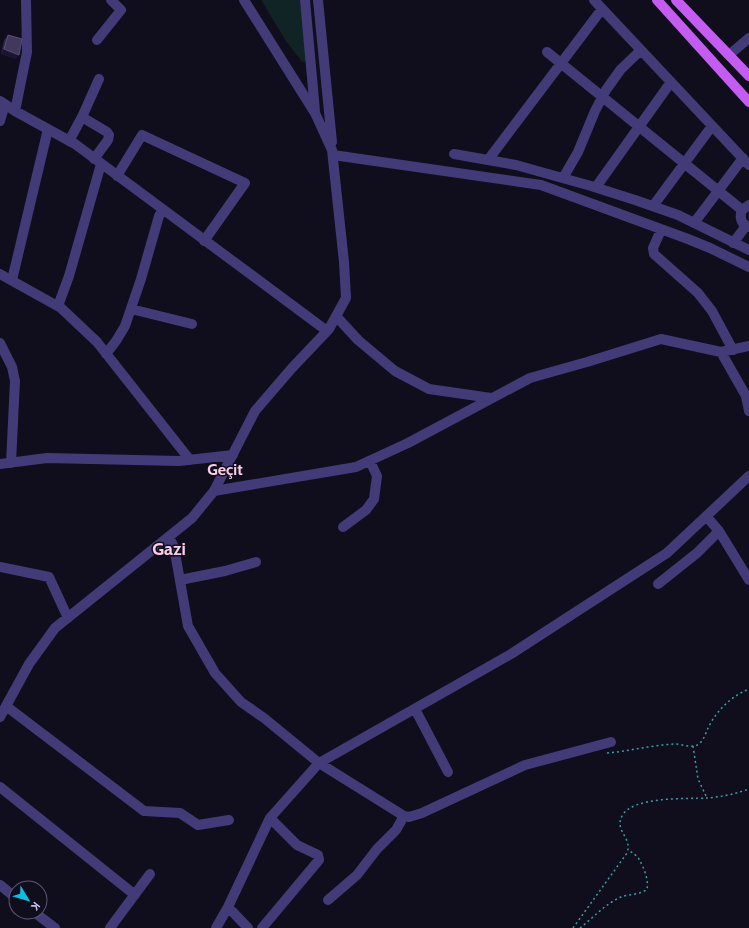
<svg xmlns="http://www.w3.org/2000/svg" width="749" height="928" font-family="Cabin,sans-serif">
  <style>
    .green { fill: #102425 }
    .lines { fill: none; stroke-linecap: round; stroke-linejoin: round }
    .path { stroke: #36a2a4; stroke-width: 1.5; stroke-dasharray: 2 3; stroke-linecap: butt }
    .minor { stroke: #423b77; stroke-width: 10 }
    .major { stroke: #c55cf2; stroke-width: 10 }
    .wall { fill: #302648 }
    .shaded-wall { fill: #1c152f }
    .building { fill: #42385c; stroke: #594f75 }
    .labels { text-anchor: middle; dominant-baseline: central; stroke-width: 3; stroke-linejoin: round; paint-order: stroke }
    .quarter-label { font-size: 16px; font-weight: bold; fill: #fbcde7; stroke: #100d1c }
    .district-label { font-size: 18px; font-weight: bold; fill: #fbcde7; stroke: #100d1c }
  </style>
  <rect width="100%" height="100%" fill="#100d1c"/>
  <path class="green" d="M261,0H300L307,61L302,62L286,41Z"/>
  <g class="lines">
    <path class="path" d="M693,746L698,779L707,798
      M607,753C630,751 652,745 675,744C682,744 692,749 699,744C704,740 706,732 709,726C718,709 732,696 749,689
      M573,928L627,853C633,838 614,831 622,816C632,796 687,799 707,798C721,797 735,794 749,789
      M580,928C593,918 605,904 621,897C629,894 641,895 647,889C649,881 644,868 640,861C638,856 633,853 628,850"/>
    <path class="minor" d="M305,0L315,111
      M318,0L332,142
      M594,0L749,165
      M97,40L121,10L111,0
      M547,52L742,210
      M729,55L749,38
      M0,101L15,111L75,144L327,331
      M15,111L27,52L26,0
      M82,117L107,132L109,135L108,140L94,159
      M0,121L5,104
      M69,141L82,117L99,79
      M454,154L516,165L591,186L635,200L678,215L749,250
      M333,155L541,185L688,239L710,248L749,267
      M488,160L602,9
      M117,176L142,135L245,183L204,241
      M563,178L578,152L595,111L606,90L621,69L641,50
      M596,187L671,82
      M749,205L742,210C739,218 741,224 749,227
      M653,206L712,126
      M694,223L743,158
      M661,230L653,248L654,254L698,293L712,311L733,350
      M733,243L746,226
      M0,274L61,308L97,342L190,460
      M12,280L48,129
      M58,306L69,276L101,164
      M131,309L192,324
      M336,316L358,340L395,371L429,389L491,398
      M0,343L12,367L15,381L11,463
      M721,352L746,396L749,411
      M106,354L116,341L125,326L141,279L159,216L163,210
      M0,464L47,458L179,461L233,455
      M214,491L356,467L408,443L530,378L587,362L661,339L721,352L749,346
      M706,516L719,531L749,580
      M343,527L366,510L374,499L377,476L370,461
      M169,537L174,547L188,626L215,673L241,702L264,718L319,763L404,816L409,817L422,813L525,765L611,742
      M0,567L49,577L68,618
      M180,580L225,571L256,562
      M658,584L697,553L719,531
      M6,706L144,811L180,813L198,825L229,820
      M415,709L448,772
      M0,717L29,664L55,628L192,518L214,491L255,411L292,368L329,329L346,298L344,262L332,150L315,113L244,0
      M0,787L135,895
      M0,885L16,898
      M328,900L357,875L377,849L396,830L404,816
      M228,907L248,928
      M34,912L55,928
      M110,928L150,874
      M216,928L228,907L270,818L319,763L511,654L667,553L749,476
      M262,928L319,860L318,855L297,845L270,818"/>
    <path class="major" d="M657,0L749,102
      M676,0L749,76"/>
  </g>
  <path class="wall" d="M8,35L16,59L1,54L4,40Z"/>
  <path class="shaded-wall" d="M4,49L19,55L16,59L1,54Z"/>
  <path class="building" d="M8,35L22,39L19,55L4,49Z"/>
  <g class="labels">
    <g class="quarter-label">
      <text x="225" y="469">Geçit</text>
    </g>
    <g class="district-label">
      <text x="169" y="549">Gazi</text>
    </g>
  </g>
  <g transform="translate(28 900) rotate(128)"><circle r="19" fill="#100d1c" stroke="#5f5975"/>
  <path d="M0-3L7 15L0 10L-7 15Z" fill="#12bbe0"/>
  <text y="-6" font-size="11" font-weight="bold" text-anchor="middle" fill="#d5cbfb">K</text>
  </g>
</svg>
